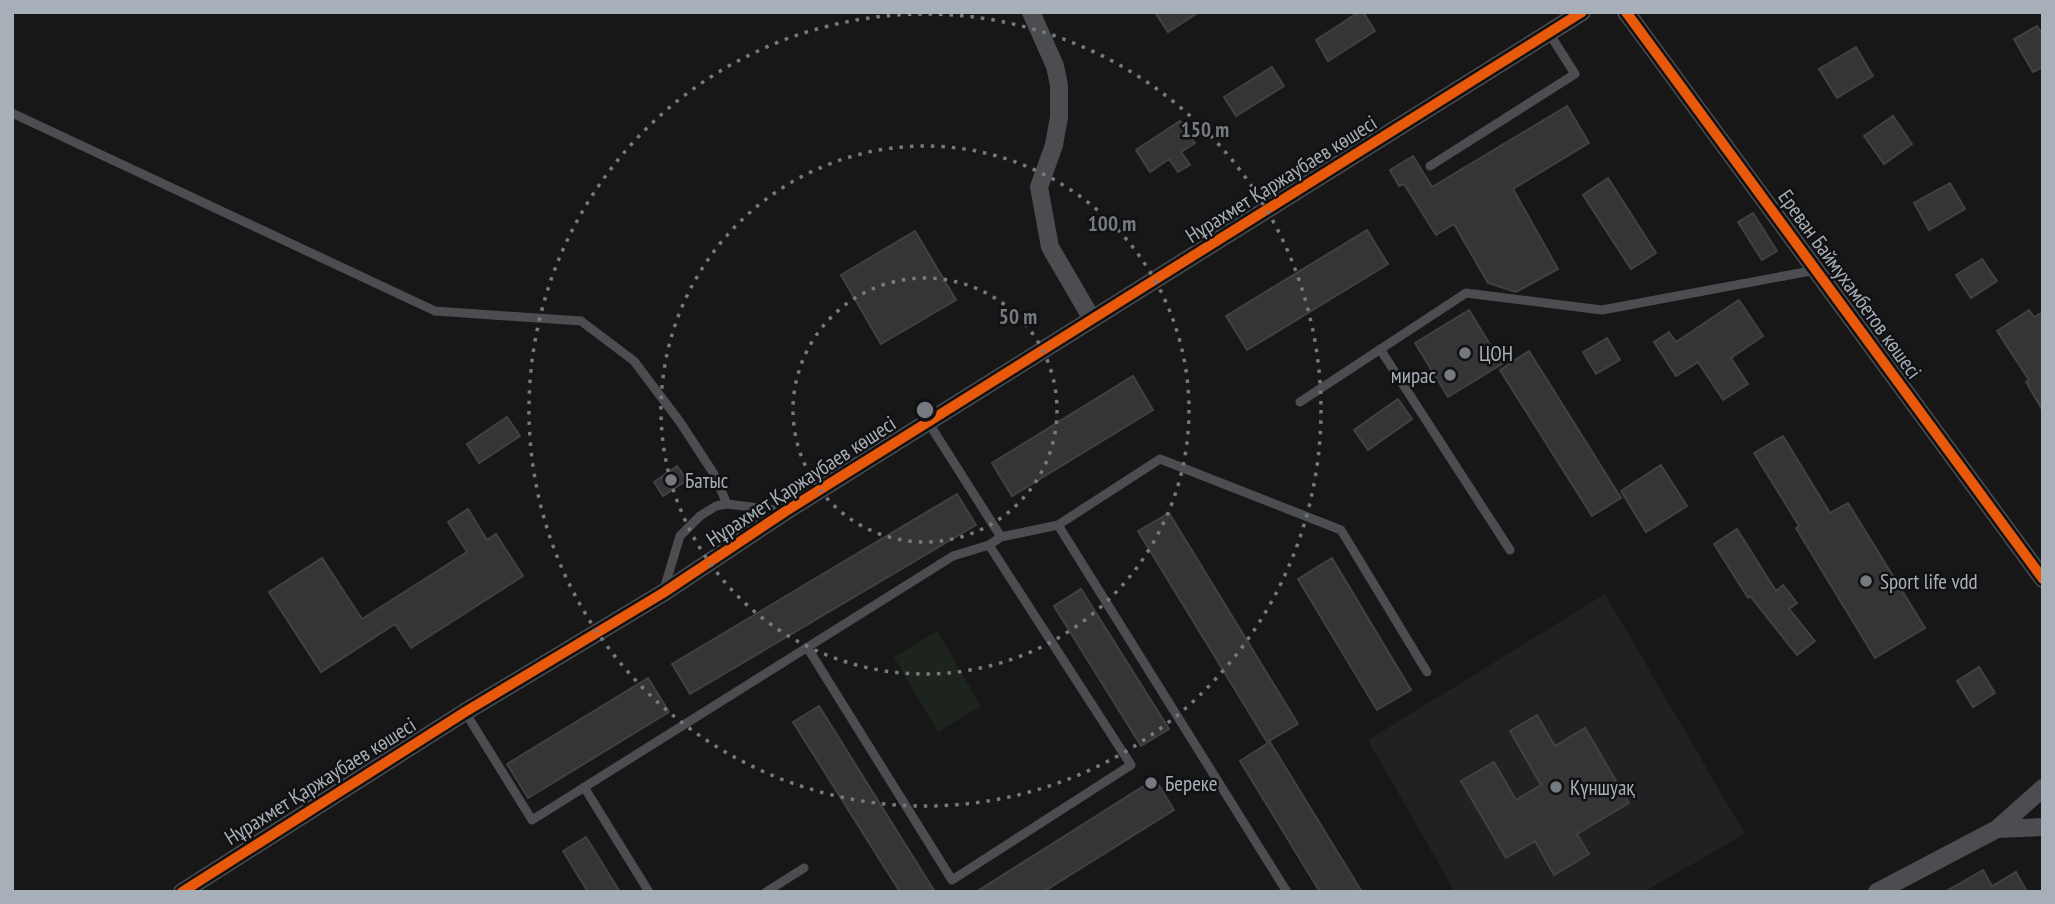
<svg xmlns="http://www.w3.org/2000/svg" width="2055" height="904" font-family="'PT Sans Narrow',sans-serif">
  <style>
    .built { fill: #212123 }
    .green { fill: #1c241d }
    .building { fill: #353536; stroke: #3f4143; stroke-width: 2 }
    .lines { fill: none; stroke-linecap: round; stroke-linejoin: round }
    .service { stroke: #4b4d50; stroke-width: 9 }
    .minor { stroke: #4b4d50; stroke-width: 18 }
    .cycleway-casing { stroke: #111113; stroke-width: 15 }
    .cycleway { stroke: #e8590c; stroke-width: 10 }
    .ring { fill: none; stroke: #757a80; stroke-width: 3.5; stroke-dasharray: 3.5 7 }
    .poi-dot { fill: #757a80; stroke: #111113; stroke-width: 2.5 }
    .labels { text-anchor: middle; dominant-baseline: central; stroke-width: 5; stroke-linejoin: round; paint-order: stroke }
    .street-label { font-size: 21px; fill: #a7afb8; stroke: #111113 }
    .poi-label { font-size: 21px; fill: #a7afb8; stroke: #111113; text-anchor: start }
    .centre { fill: #757a80; stroke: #111113; stroke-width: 3.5 }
    .ring-label { font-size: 21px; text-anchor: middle; font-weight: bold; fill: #757a80; stroke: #111113; stroke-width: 5; stroke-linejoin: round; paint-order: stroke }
  </style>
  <rect width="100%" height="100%" fill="#171717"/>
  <path class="built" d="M1605,594L1745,834L1644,892H1455L1368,740Z"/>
  <path class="green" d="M937,631L981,706L938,732L894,657Z"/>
  <path class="building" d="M1155,12H1199L1168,32Z
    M1359,12H1363L1375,31L1328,61L1316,40Z
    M2037,26L2043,35V67L2033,72L2014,39Z
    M1856,47L1873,76L1837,98L1819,69Z
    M1272,67L1284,86L1236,116L1224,97Z
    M1567,106L1589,143L1513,189L1558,269L1516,292L1488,283L1454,224L1436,235L1404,184L1399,186L1390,170L1413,156L1432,187Z
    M1893,116L1912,144L1884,164L1864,136Z
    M1180,121L1195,143L1181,152L1190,165L1178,172L1169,159L1150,172L1136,150Z
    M1608,178L1656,253L1631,269L1583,195Z
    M1950,183L1965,209L1929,230L1914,203Z
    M1753,213L1777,251L1762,260L1738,222Z
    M1367,230L1388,264L1247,350L1226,316Z
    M915,231L956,300L881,344L841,275Z
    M1982,259L1997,281L1971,298L1956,275Z
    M1739,300L1763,336L1731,358L1748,384L1723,400L1698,362L1676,376L1654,342L1669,332L1676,342Z
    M1469,310L1502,364L1448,397L1415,343Z
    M2029,310L2034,317L2043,312V411L2026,382L2029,380L1997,331Z
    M1607,338L1620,360L1596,374L1583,352Z
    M1529,351L1621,498L1592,516L1500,370Z
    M1133,376L1153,410L1012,496L992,463Z
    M1398,399L1412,419L1368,450L1354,430Z
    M507,417L520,436L479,463L467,444Z
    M1783,436L1830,513L1848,503L1925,628L1875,658L1796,528L1799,526L1754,453Z
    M1661,465L1687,506L1646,532L1621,491Z
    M677,466L687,480L663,496L654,482Z
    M957,494L976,525L690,694L672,664Z
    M468,509L487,540L496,534L523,576L411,648L395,624L321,672L269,592L322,558L362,619L467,552L448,522Z
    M1169,513L1298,724L1267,742L1138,531Z
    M1737,529L1776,591L1783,585L1797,603L1789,609L1815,641L1797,655L1750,596L1748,598L1714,544Z
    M1332,558L1411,690L1377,710L1298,579Z
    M1081,589L1169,729L1141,746L1054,606Z
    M1979,667L1995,693L1973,707L1957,681Z
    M648,678L669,712L528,798L507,764Z
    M819,706L935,892H900L793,722Z
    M1537,715L1555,746L1585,728L1629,803L1577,834L1589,854L1554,875L1535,841L1506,858L1461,781L1494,762L1516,800L1541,785L1510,731Z
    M1270,742L1362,892H1320L1240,761Z
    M1155,779L1174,810L1043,892H976Z
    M586,837L620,892H588L563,851Z
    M1983,870L1992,886L2016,872L2027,892H1945Z"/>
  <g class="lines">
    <path class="service" d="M12,113L435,311L581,321L634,361L680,422L714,474L727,504
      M1430,166L1575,74L1549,33
      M1380,349L1510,550
      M1300,402L1466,293L1602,310L1816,270
      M1058,525L1287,892
      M1001,537L1058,525L1160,459L1341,530L1427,672
      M664,589L680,536L700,516L716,506L727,504L784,511
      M807,647L952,880L1131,765L989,545
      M465,712L532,820L953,556L989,545L1001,537L928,422
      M584,787L649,892
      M766,892L804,868"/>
    <path class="minor" d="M1031,12L1055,66L1059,85V117L1054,145L1039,187L1050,247L1092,319
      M1626,12L2043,579
      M2043,788L1997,829L2043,827
      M182,892L465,712L663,593L786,511L1582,12
      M1877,892L1997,829"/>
    <defs>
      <path id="cycleway" d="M1626,12L2043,579
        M182,892L465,712L663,593L786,511L1582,12"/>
    </defs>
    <use href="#cycleway" class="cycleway-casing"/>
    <use href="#cycleway" class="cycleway"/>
  </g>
  <g class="ring">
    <circle cx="925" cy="410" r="132"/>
    <circle cx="925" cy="410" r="264"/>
    <circle cx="925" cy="410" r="396"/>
  </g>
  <g class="poi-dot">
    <circle cx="1465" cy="353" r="7"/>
    <circle cx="1450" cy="375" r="7"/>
    <circle cx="671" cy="480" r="7"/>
    <circle cx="1866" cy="581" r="7"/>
    <circle cx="1151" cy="783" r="7"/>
    <circle cx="1556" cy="787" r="7"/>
  </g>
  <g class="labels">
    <g class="street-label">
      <text transform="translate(1281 179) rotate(-32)">Нұрахмет Қаржаубаев көшесі</text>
      <text transform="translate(1850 284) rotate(54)">Ереван Баймухамбетов көшесі</text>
      <text transform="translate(801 481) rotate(-33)">Нұрахмет Қаржаубаев көшесі</text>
      <text transform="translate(320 781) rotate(-32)">Нұрахмет Қаржаубаев көшесі</text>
    </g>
    <g class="poi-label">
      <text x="1479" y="353">ЦОН</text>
      <text x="1436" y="375" text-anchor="end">мирас</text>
      <text x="685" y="480">Батыс</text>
      <text x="1880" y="581">Sport life vdd</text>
      <text x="1165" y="783">Береке</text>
      <text x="1570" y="787">Күншуақ</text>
    </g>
  </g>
  <circle cx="925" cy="410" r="10" class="centre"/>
  <g class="ring-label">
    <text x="1205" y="137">150 m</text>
    <text x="1112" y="231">100 m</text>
    <text x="1018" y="324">50 m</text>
  </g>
  <rect width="2055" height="904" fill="none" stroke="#a7afb8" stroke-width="28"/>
</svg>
